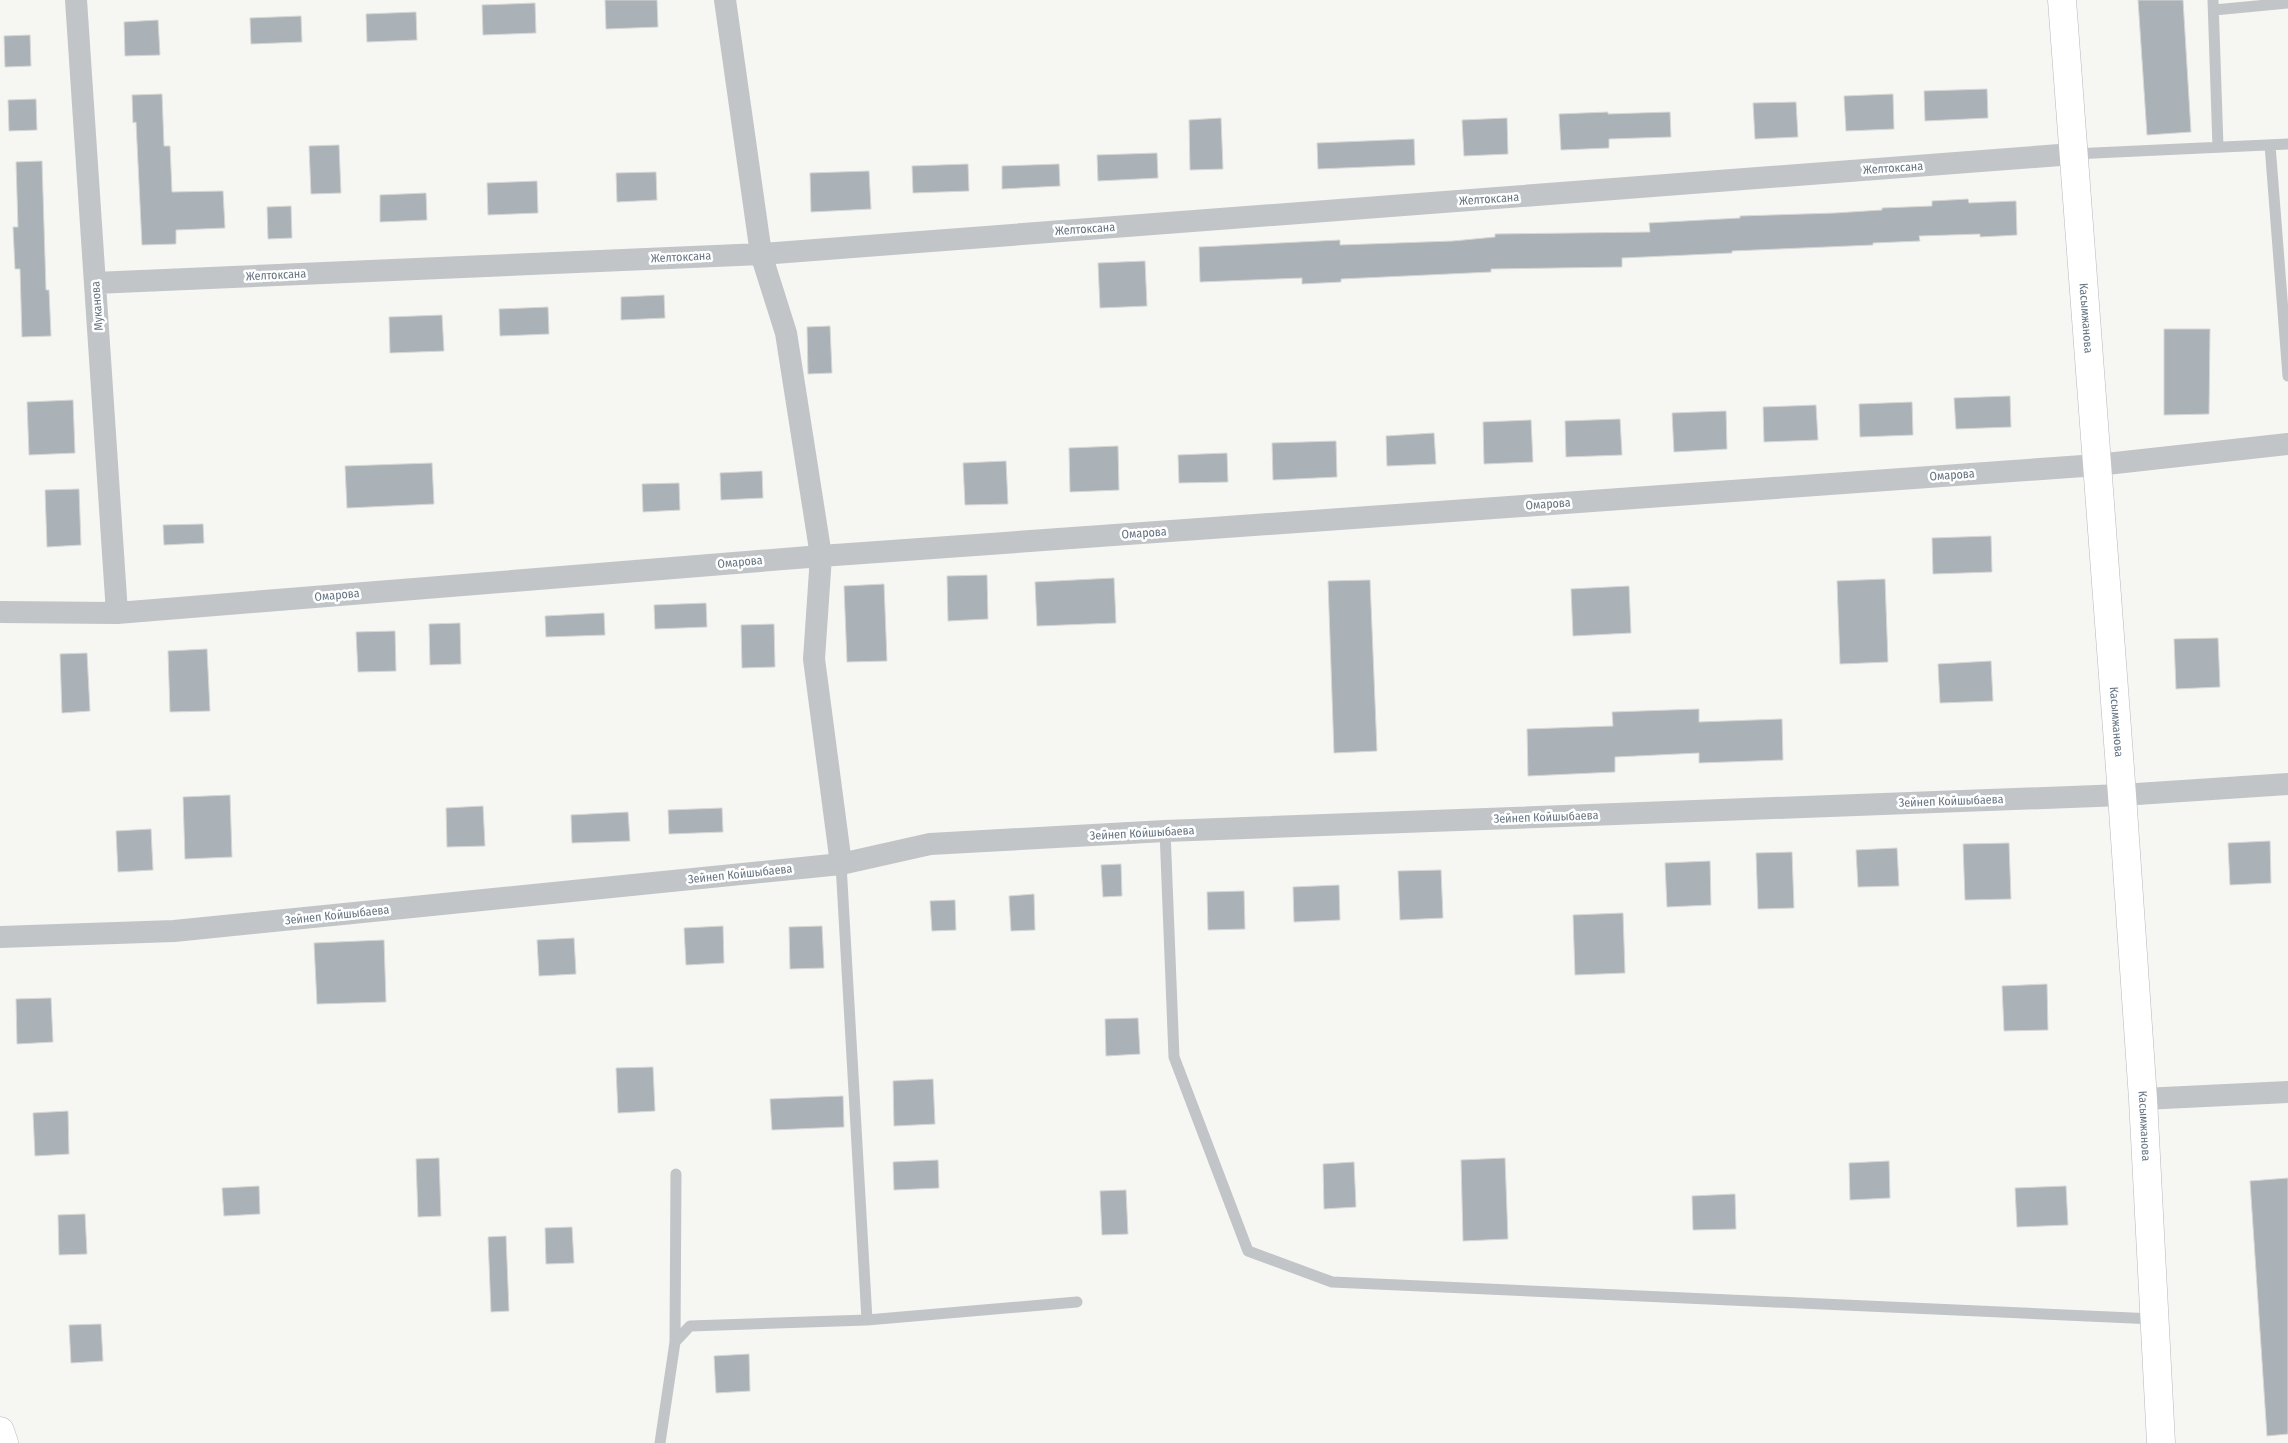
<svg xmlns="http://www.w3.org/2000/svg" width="2288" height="1443" font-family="'Fira Sans Condensed',sans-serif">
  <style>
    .building { fill: #aab1b7; stroke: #d7d7d5 }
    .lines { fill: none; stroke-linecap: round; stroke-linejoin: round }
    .secondary-casing { stroke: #b4b8bd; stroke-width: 29 }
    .lane { stroke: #c1c5c8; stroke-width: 11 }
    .street { stroke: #c1c5c8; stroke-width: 22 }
    .secondary { stroke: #fff; stroke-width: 28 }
    .labels { text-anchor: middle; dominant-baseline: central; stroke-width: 5; stroke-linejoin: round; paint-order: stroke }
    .street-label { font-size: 12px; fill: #667583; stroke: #fff }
  </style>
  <rect width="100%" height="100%" fill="#f6f6f3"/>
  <path class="building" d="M605,0H657L658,27L606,29Z
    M2138,0H2183L2191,132L2147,135Z
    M535,3L536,33L483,35L482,5Z
    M416,12L417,40L367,42L366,14Z
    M301,16L302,42L251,44L250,18Z
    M158,20L160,55L125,56L124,22Z
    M30,35L31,66L5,67L4,36Z
    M1987,89L1988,118L1925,121L1924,91Z
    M162,94L164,146H170L172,192L223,191L225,228L176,230V244L142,245L136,122L133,123L132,95Z
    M1893,94L1894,129L1846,131L1844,96Z
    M36,99L37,130L9,131L8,100Z
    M1796,102L1798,137L1755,139L1753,103Z
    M1608,112V114L1670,112L1671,137L1609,139V148L1561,150L1559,114Z
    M1221,118L1223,169L1190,170L1189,120Z
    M1507,118L1508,154L1464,156L1462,120Z
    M1414,139L1415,165L1318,169L1317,143Z
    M339,145L341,193L311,194L309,146Z
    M1157,153L1158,178L1098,181L1097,155Z
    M42,161L46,290H49L51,336L22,337L20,269H15L13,227H18L16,162Z
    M968,164L969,191L913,193L912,166Z
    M1059,164L1060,186L1002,189V166Z
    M869,171L871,209L811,212L810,173Z
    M656,172L657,200L617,202L616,173Z
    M537,181L538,213L488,215L487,183Z
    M426,193L427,220L380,222V195Z
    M1968,199L1969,203L2016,201L2017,235L1980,237V234L1919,236L1920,241L1873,243V245L1732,251V253L1622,258V267L1491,269V272L1341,279V282L1302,284V278L1200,282L1199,247L1340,240V245L1453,241L1495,237V234L1650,232L1649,223L1740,218V216L1835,213L1882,210V208L1932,206V201Z
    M291,206L292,238L268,239L267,207Z
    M1145,261L1147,306L1100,308L1098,263Z
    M664,295L665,318L621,320V297Z
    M548,307L549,334L500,336L499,309Z
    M442,315L444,351L390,353L389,317Z
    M830,326L832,373L808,374L807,327Z
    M2164,329H2210L2209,414L2164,415Z
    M2010,396L2011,427L1956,429L1954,398Z
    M73,400L75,453L29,455L27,402Z
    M1912,402L1913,435L1860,437L1859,404Z
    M1816,405L1818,440L1764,442L1763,407Z
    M1726,411L1727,449L1674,452L1672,413Z
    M1620,419L1622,455L1566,457L1565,421Z
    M1531,420L1533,462L1484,464L1483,422Z
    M1434,433L1436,464L1387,466L1386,436Z
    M1336,441L1337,477L1273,480L1272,443Z
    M1118,446L1119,490L1070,492L1069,448Z
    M1227,453L1228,482L1179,483L1178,455Z
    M1006,461L1008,504L965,505L963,463Z
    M432,463L434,504L347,508L345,466Z
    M762,471L763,498L721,500L720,473Z
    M679,483L680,510L643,512L642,484Z
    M79,489L81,545L47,547L45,490Z
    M203,524L204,543L164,545L163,525Z
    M1991,536L1992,572L1933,574L1932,538Z
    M987,575L988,619L948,621L947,576Z
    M1114,578L1116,623L1037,626L1035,582Z
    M1885,579L1888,662L1840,664L1837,581Z
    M1370,580L1377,751L1334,753L1328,581Z
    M884,584L887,661L847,662L844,586Z
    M1629,586L1631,633L1573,636L1571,589Z
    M706,603L707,627L655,629L654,605Z
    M604,613L605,635L546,637L545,616Z
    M460,623L461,664L430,665L429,624Z
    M774,624L775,667L742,668L741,625Z
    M395,631L396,671L358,672L356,632Z
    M2218,638L2220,687L2176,689L2174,639Z
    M207,649L210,711L170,712L168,651Z
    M87,653L90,711L62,713L60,654Z
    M1991,661L1993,701L1940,703L1938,664Z
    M1699,709V722L1782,719L1783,760L1699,763V753L1615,757V772L1528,776L1527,729L1613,726L1612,712Z
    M230,795L232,857L185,859L183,797Z
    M483,806L485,846L447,847L446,808Z
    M722,808L723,832L669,834L668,810Z
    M628,812L630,841L572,843L571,815Z
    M151,829L153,870L118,872L116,831Z
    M2270,841L2271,883L2230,885L2228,843Z
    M2009,843L2011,899L1965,900L1963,844Z
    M1897,848L1899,886L1858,887L1856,850Z
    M1792,852L1794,908L1758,909L1756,853Z
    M1710,861L1711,905L1667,907L1665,863Z
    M1121,864L1122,896L1103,897L1101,865Z
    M1441,870L1443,918L1400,920L1398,871Z
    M1339,885L1340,920L1294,922L1293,887Z
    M1244,891L1245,929L1208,930L1207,892Z
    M1034,894L1035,930L1011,931L1009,896Z
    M955,900L956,930L932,931L930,901Z
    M1623,913L1625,973L1575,975L1573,915Z
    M723,926L724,963L686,965L684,928Z
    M822,926L824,968L790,969L789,927Z
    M574,938L576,974L539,976L537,940Z
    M384,940L386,1002L317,1004L314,943Z
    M2047,984L2048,1030L2004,1031L2002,986Z
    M51,998L53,1042L17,1044L16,999Z
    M1138,1018L1140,1054L1106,1056L1105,1019Z
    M653,1067L655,1111L618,1113L616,1068Z
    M933,1079L935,1124L894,1126L893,1081Z
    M843,1096L844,1127L772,1130L770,1099Z
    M68,1111L69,1154L35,1156L33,1113Z
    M439,1158L441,1216L418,1217L416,1159Z
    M1505,1158L1508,1239L1463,1241L1461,1160Z
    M938,1160L939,1188L894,1190L893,1162Z
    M1889,1161L1890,1198L1850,1200L1849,1163Z
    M1354,1162L1356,1207L1324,1209L1323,1164Z
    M2288,1178V1434L2267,1436L2250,1181Z
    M259,1186L260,1214L224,1216L222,1188Z
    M2066,1186L2068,1225L2017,1227L2015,1188Z
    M1126,1190L1128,1234L1102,1235L1100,1191Z
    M1735,1194L1736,1229L1693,1230L1692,1196Z
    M85,1214L87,1254L59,1255L58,1215Z
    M572,1227L574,1263L546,1264L545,1228Z
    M506,1236L509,1311L491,1312L488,1237Z
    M101,1324L103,1361L71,1363L69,1325Z
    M749,1354L750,1391L716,1393L714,1356Z"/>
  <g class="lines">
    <defs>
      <g id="secondary">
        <path id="s1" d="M2062,0L2122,795L2143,1099L2161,1443"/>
        <path d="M0,1431L4,1443"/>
      </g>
    </defs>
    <use href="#secondary" class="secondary-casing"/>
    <path class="lane" d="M2213,0L2218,147
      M2214,10L2288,3
      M2270,145L2288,376
      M2073,154L2288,144
      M1165,831L1174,1057L1248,1251L1332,1282L2154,1319
      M841,864L867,1320
      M675,1342L676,1174
      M660,1443L675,1342L690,1326L867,1320L1077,1302"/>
    <path class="street" d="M76,0L117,613
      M725,0L761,254L786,333L821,556L814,659L841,864
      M95,283L761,254L2073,154
      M0,612L117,613L821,556L2097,465L2288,444
      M0,937L174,931L841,864L930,844L1165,831L2122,795L2288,784
      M2143,1099L2288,1092"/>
    <use href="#secondary" class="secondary"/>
  </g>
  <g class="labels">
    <g class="street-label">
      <text transform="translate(1893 168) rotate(-4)">Желтоксана</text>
      <text transform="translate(1489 199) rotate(-4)">Желтоксана</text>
      <text transform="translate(1085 229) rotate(-4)">Желтоксана</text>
      <text transform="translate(681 257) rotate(-3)">Желтоксана</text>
      <text transform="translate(276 275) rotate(-3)">Желтоксана</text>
      <text transform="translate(97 306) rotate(-94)">Муканова</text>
      <text stroke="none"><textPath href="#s1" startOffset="319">Касымжанова</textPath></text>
      <text transform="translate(1952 475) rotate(-4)">Омарова</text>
      <text transform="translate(1548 504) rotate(-4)">Омарова</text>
      <text transform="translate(1144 533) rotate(-4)">Омарова</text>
      <text transform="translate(740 562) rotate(-5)">Омарова</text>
      <text transform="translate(337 595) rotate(-5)">Омарова</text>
      <text stroke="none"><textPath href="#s1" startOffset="724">Касымжанова</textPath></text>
      <text transform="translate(1951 801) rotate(-2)">Зейнеп Койшыбаева</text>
      <text transform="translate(1546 817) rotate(-2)">Зейнеп Койшыбаева</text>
      <text transform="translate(1142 833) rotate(-3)">Зейнеп Койшыбаева</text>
      <text transform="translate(740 874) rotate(-6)">Зейнеп Койшыбаева</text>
      <text transform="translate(337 915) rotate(-6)">Зейнеп Койшыбаева</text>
      <text stroke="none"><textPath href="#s1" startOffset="1129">Касымжанова</textPath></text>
    </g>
  </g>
</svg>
